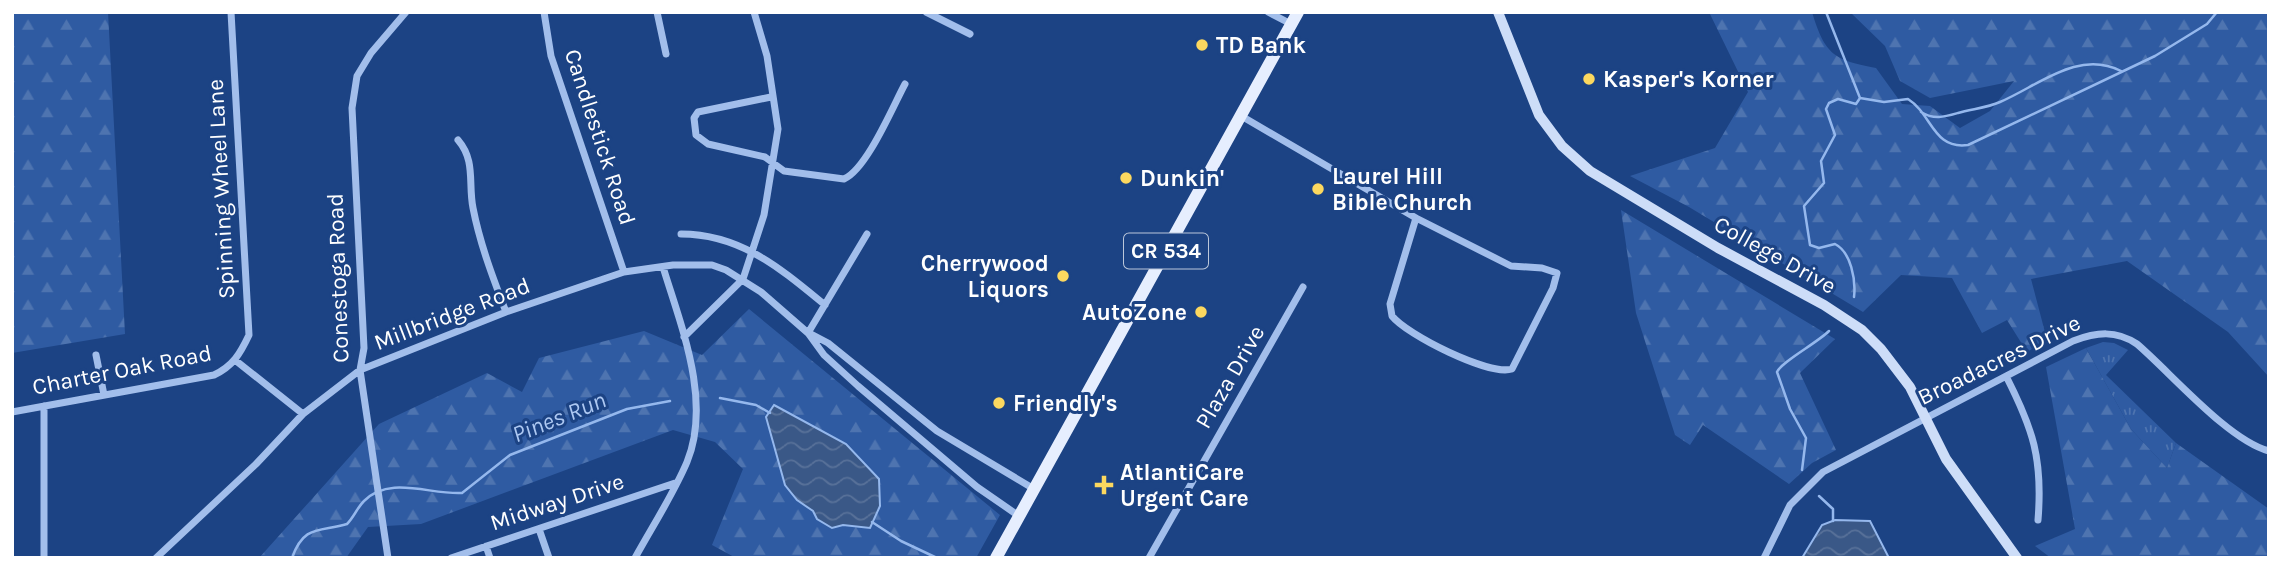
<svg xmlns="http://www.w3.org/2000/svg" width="2281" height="570" font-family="Karla,sans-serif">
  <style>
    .grass { fill: url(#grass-tufts) }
    .forest { fill: url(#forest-firs) }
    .water { fill: url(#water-waves); stroke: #95b8ed; stroke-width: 2 }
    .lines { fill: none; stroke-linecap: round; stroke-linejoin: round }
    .stream { stroke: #95b8ed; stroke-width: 2.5 }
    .minor { stroke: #a2beeb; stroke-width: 7 }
    .secondary { stroke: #cdddf8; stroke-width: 10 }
    .primary { stroke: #e6eefe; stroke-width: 12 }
    .poi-dot { fill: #fcd85f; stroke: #1c4384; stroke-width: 2.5 }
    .labels { text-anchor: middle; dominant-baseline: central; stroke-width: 6; stroke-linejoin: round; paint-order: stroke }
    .shield { fill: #1c4384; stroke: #bbc7da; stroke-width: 2 }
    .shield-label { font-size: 21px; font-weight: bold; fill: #fff }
    .poi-label { font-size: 23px; font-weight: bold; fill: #fff; stroke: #1c4384; text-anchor: start }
    .street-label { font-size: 23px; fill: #fff; stroke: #1c4384 }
    .water-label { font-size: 24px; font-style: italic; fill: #adc8f2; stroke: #1c4384 }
  </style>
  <defs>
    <pattern id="grass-tufts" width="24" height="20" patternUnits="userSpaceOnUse" patternTransform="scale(1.75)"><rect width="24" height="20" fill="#2f5ba2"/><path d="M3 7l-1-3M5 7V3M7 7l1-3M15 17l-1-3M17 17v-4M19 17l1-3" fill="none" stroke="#4e74b0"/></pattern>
    <pattern id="forest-firs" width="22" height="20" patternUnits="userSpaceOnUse" patternTransform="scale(1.75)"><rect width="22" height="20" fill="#2f5ba2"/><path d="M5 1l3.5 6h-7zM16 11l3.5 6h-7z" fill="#4e74b0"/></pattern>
    <pattern id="water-waves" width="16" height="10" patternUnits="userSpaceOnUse" patternTransform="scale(1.75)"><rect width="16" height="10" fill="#3a5887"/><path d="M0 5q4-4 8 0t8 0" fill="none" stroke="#587199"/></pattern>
  </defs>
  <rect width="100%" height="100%" fill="#1c4384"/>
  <path class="grass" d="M2103,342L2114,343L2128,350L2106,375L2176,443L2167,468L2131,429L2086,348Z"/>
  <path class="forest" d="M12,12H108L125,334L12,353Z
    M1709,12H1812C1825,55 1834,60 1876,68L1902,104L1930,106L1960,128L1990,111L2014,81L1930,98L1900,81L1885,46L1850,12H2269V377L2228,332L2127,261L2031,279L2047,340L2027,352L2007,320L1982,333L1952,278L1901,275L1863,312L1689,207L1630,176L1715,148L1748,92Z
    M1621,210L1835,339L1800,373L1836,450L1812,463L1789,484L1703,425L1690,445L1675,435L1636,313Z
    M749,309L1000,515L976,558H736L712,545L743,469L715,442L673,430L421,524L368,527L346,558H259L379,424L487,373L522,392L539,358L644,331L702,355Z
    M2086,348L2131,429L2167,468L2176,443L2269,509V558H2051L2035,546L2075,529L2046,367Z"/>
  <path class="water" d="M774,405L846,444L879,479L880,506L870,528L843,525L832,528L817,519L813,511L797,500L785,485L766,417Z
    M1835,520L1870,521L1889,558H1802L1822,525Z"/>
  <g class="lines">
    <path class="stream" d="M1826,12L1860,98
      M1921,112C1934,120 1944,117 1958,113C1971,109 1987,108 2000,102C2038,86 2078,49 2121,71
      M1854,297C1856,280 1851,252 1835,244L1819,248L1810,245L1804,206L1824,183L1821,161L1835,135L1826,109L1829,103L1838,99L1856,104L1860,98L1884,102L1908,99C1932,114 1933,150 1968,145L2155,56L2207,24L2217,12
      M720,398L756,405L770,413
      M1802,470L1806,438L1790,409L1777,372C1781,362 1817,343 1829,331
      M1819,496L1833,509V521
      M872,522L901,541L937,558
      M292,558C304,524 320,532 347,524C354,517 357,508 364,501C390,475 430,495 462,493L510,455L627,409L670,401"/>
    <path class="minor" d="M544,12L551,56L624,272
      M657,12L666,54
      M926,12L970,34
      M1268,12L1291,24
      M771,97L698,112L694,118L696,135L708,144L765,157L784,171L844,179C867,169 893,106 905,84
      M1243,117L1416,218
      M458,140C476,161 468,183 473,208C480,244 493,278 506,312
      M1416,218L1511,266L1542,268L1557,273L1553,288L1512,369C1489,376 1407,335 1392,316L1390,304Z
      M681,234C741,234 781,269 825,305
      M808,333L867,234
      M809,333L828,343L937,431L1034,489
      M684,337L743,279L764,215L778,129L767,56L754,12
      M96,355L104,395
      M235,360L303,414
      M2006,376C2033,429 2043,459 2038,520
      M44,406V558
      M12,412L214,375C233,366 240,354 249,335L231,12
      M539,529L549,558
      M486,546L490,558
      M156,558L256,464L303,414L360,370L506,312L624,272L673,265H712L726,270L761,292L808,333L824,355L858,386L977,487L1019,516
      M388,558L360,370L364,348L352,108L357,76L371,53L406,12
      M451,558L675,483
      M635,558C652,527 673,495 687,462C712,401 681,326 663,267
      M1149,558L1303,287
      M1764,558L1790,505L1823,472L2073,341C2097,332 2116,330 2137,344C2171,373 2228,440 2269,451"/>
    <path class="secondary" d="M1498,12L1539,115L1562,146L1590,171L1718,248L1824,305L1862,330L1881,349L1910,387L1946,459L2017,558"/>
    <path class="primary" d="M996,558L1298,12"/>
  </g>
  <g class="poi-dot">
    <circle cx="1202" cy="45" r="7"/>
    <circle cx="1589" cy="79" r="7"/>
    <circle cx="1126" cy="178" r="7"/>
    <circle cx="1318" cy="189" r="7"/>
    <circle cx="1063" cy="276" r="7"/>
    <circle cx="1201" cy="312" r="7"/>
    <circle cx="999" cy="403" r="7"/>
    <path d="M1100.5 474.5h7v7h7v7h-7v7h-7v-7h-7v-7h7z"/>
  </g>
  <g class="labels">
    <rect class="shield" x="1124" y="233.5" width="84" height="35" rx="5"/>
    <g class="shield-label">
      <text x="1166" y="251">CR 534</text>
    </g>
    <g class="poi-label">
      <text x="1216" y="45">TD Bank</text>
      <text x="1603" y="79">Kasper's Korner</text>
      <text x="1332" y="176">Laurel Hill<tspan x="1332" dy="26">Bible Church</tspan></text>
      <text x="1140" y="178">Dunkin'</text>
      <text x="1049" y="263" text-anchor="end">Cherrywood<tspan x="1049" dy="26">Liquors</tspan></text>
      <text x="1187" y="312" text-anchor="end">AutoZone</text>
      <text x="1013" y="403">Friendly's</text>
      <text x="1120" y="472">AtlantiCare<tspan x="1120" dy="26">Urgent Care</tspan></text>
    </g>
    <g class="street-label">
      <text transform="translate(600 137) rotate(72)">Candlestick Road</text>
      <text transform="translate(221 189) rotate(-93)">Spinning Wheel Lane</text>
      <text transform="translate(1775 255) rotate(29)">College Drive</text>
      <text transform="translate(338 278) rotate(-92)">Conestoga Road</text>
      <text transform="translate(452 314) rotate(-21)">Millbridge Road</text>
      <text transform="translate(1999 360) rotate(-26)">Broadacres Drive</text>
      <text transform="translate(122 370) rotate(-11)">Charter Oak Road</text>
      <text transform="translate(1230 377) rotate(-60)">Plaza Drive</text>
      <text transform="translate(557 502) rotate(-18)">Midway Drive</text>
    </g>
    <g class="water-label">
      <text transform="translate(559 417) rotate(-22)">Pines Run</text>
    </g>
  </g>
  <rect width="2281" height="570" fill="none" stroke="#ffffff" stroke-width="28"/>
</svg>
